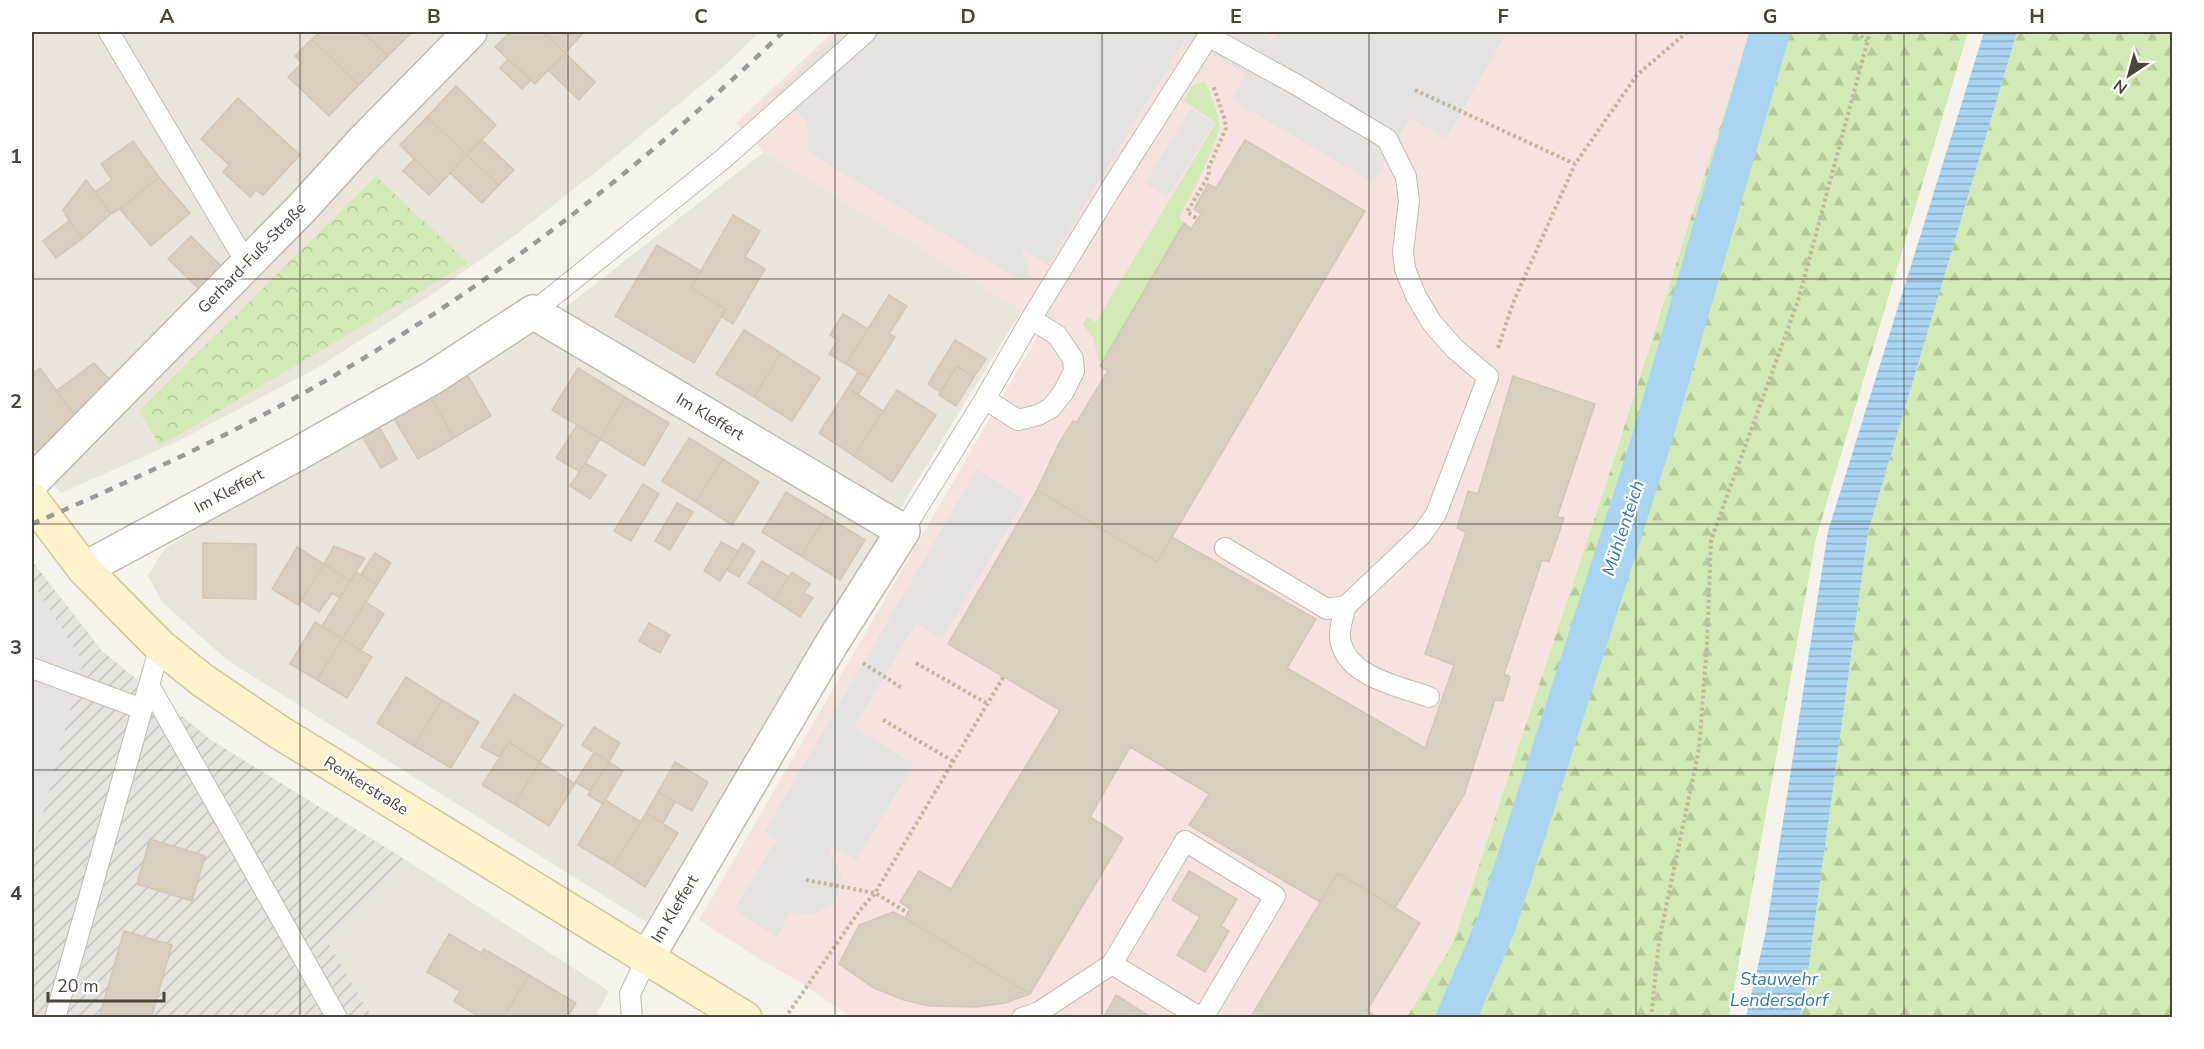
<svg xmlns="http://www.w3.org/2000/svg" width="2204" height="1049" font-family="'Nunito Sans',sans-serif">
  <style>
    .residential { fill: #eae5da }
    .industrial { fill: url(#industrial-furrows) }
    .medical { fill: #f6e3e0 }
    .grass { fill: #d2eab5 }
    .forest { fill: url(#forest-firs) }
    .park { fill: url(#park-crowns) }
    .parking { fill: #e5e3e0 }
    .water { fill: url(#water-rules) }
    .lines { fill: none; stroke-linecap: round; stroke-linejoin: round }
    .canal { stroke: #a9d4f2; stroke-width: 40 }
    .building { fill: #d8cfc1; stroke: #d3c7b4; stroke-width: 1.5 }
    .lane-casing { stroke: #c2bbae; stroke-width: 22 }
    .street-casing { stroke: #c2bbae; stroke-width: 36 }
    .secondary-casing { stroke: #d6c79b; stroke-width: 36 }
    .path { stroke: #c4b79f; stroke-width: 4; stroke-dasharray: 3 3; stroke-linecap: butt }
    .lane { stroke: #fff; stroke-width: 20 }
    .street { stroke: #fff; stroke-width: 33 }
    .secondary { stroke: #fff3cd; stroke-width: 33 }
    .rail { stroke: #9a9a9a; stroke-width: 4.5; stroke-dasharray: 8 8; stroke-linecap: butt }
    .grid { fill: none; stroke: #4b4439; stroke-width: 1.5; stroke-opacity: 0.55 }
    .labels { text-anchor: middle; dominant-baseline: central; stroke-width: 4.5; stroke-linejoin: round; paint-order: stroke }
    .street-label { font-size: 16px; fill: #4b4439; stroke: #fff }
    .water-label { font-size: 18px; font-style: italic; fill: #2e7ab2; stroke: #fff }
    .neatline { fill: none; stroke: #4b4439; stroke-width: 2 }
    .grid-label { font-size: 20px; text-anchor: middle; font-weight: bold; fill: #4b4439 }
  </style>
  <defs>
    <pattern id="industrial-furrows" width="10" height="10" patternUnits="userSpaceOnUse" patternTransform="scale(1.5)"><rect width="10" height="10" fill="#e6e2dd"/><path d="M-1 1l2-2M0 10L10 0M9 11l2-2" fill="none" stroke="#c7c3be"/></pattern>
    <pattern id="forest-firs" width="22" height="20" patternUnits="userSpaceOnUse" patternTransform="scale(1.5)"><rect width="22" height="20" fill="#d2eab5"/><path d="M5 1l3.5 6h-7zM16 11l3.5 6h-7z" fill="#b6ca9c"/></pattern>
    <pattern id="park-crowns" width="20" height="18" patternUnits="userSpaceOnUse" patternTransform="scale(1.5)"><rect width="20" height="18" fill="#d2eab5"/><path d="M2 6a3 3 0 1 1 6 0M12 15a3 3 0 1 1 6 0" fill="none" stroke="#b6ca9c"/></pattern>
    <pattern id="water-rules" width="6" height="5" patternUnits="userSpaceOnUse" patternTransform="scale(1.5)"><rect width="6" height="5" fill="#a9d4f2"/><path d="M0 2.5h6" fill="none" stroke="#8caec5"/></pattern>
  </defs>
  <rect width="100%" height="100%" fill="#f6f3ec"/>
  <path class="residential" d="M32,32H759L720,70L612,159L518,233L431,295L317,368L176,442L61,493L32,460Z
    M764,152L1022,310L646,922L227,660L162,602L148,576L164,549L308,462L535,331Z
    M406,860L609,991L595,1017H372L327,941Z"/>
  <path class="industrial" d="M32,561L102,651L211,740L406,860L327,941L372,1017H32Z"/>
  <path class="medical" d="M833,32H1750L1604,490L1453,943L1407,1017H851L800,982L761,960L699,920L1044,325L764,152L736,123Z"/>
  <path class="grass" d="M1205,81C1210,94 1217,108 1219,122C1222,138 1188,200 1179,218L1184,223L1100,366L1093,338L1083,324L1087,317L1096,322L1216,123L1184,101L1193,85Z"/>
  <path class="forest" d="M1750,32H1968L1816,538L1729,1017H1407L1453,943L1604,490Z
    M2017,32H2172V1017L1800,1018L1808,971L1868,532Z"/>
  <path class="park" d="M376,176L468,263L160,446L139,411Z"/>
  <path class="parking" d="M839,32H1255L1271,41L1277,32H1507L1446,139L1410,118L1373,183L1232,100L1245,74L1186,38L1048,265L1021,249L1030,275L1020,280L808,152L807,121L774,94Z
    M1191,108L1214,123L1168,197L1145,183Z
    M977,469L1025,500L942,639L916,623L854,727L914,764L857,860L830,846L829,852L835,861L842,877L840,888L833,904L816,913L800,914L791,912L777,937L734,910L776,840L764,832Z
    M32,581L83,662L34,847L32,846Z"/>
  <path class="water" d="M1984,32H2017L1868,532L1808,971L1800,1017H1746L1766,931L1828,531Z"/>
  <g class="lines">
    <path class="canal" d="M1456,1018L1496,925L1651,442L1770,32"/>
  </g>
  <path class="building" d="M320,32H363L388,56L359,85L312,39Z
    M363,32H412L388,56Z
    M510,32H542L565,53L535,84L495,47Z
    M542,32H584L565,53Z
    M312,39L359,85L329,116L288,77L302,63L295,56Z
    M565,53L595,82L579,100L548,70Z
    M508,59L531,80L522,89L500,68Z
    M456,86L496,125L467,155L427,117Z
    M238,98L300,155L263,195L256,190L250,197L223,172L229,165L201,139Z
    M427,117L467,155L440,184L400,145Z
    M482,140L514,170L499,185L467,155Z
    M1245,140L1365,211L1157,562L1037,490L1059,443L1073,421L1077,422L1108,371L1100,366L1184,223L1191,229L1201,214L1194,209L1208,184L1216,188Z
    M133,141L159,177L120,209L111,214L95,192L112,180L101,164Z
    M467,155L499,185L482,203L450,173Z
    M414,159L440,184L429,195L403,171Z
    M159,177L190,213L151,246L120,209Z
    M86,180L111,214L83,238L69,221L63,210Z
    M733,215L760,231L745,257L765,269L733,324L721,316L726,309L691,288Z
    M69,221L83,238L56,258L43,241Z
    M191,236L223,268L200,290L168,259Z
    M657,245L701,271L691,288L726,309L694,363L615,316Z
    M889,295L907,306L889,334L895,337L869,378L846,364Z
    M843,314L868,329L846,364L829,354L838,340L830,335Z
    M744,330L781,353L754,397L716,374Z
    M955,340L986,359L974,377L957,366L940,392L928,384Z
    M781,353L820,378L792,421L754,397Z
    M94,363L112,382L79,421L56,391Z
    M957,366L974,377L956,406L939,395Z
    M40,368L79,421L37,452L32,444V374Z
    M578,368L625,397L600,439L552,410Z
    M466,372L491,416L454,438L429,394Z
    M858,372L869,378L858,395L848,388Z
    M1513,376L1595,404L1557,517L1564,518L1549,562L1542,560L1504,674L1510,677L1503,701L1495,700L1464,795L1395,908L1338,873L1320,902L1189,825L1209,794L1130,747L1090,817L1123,838L1030,994L905,918L910,909L900,902L919,871L951,889L1060,710L948,644L1037,490L1157,562L1172,537L1316,619L1287,668L1425,748L1454,665L1425,654L1466,532L1457,528L1468,491L1478,494Z
    M848,388L883,411L854,456L819,433Z
    M897,390L936,415L892,482L854,456Z
    M429,394L454,438L418,459L392,415Z
    M625,397L669,423L644,466L600,439Z
    M577,425L600,439L580,472L556,458Z
    M380,428L397,459L381,468L363,438Z
    M689,438L723,459L696,502L662,481Z
    M723,459L759,482L732,525L696,502Z
    M585,463L606,475L590,499L570,486Z
    M643,484L659,494L631,541L614,531Z
    M786,492L826,516L801,556L762,532Z
    M677,503L693,512L670,550L655,541Z
    M826,516L865,540L840,580L801,556Z
    M721,542L738,551L720,581L704,571Z
    M203,543L256,544V599L203,598Z
    M743,543L755,551L739,577L727,570Z
    M334,546L365,558L350,581L324,564Z
    M297,547L324,564L298,605L272,589Z
    M375,553L391,563L377,585L361,574Z
    M762,561L789,577L774,600L748,583Z
    M324,564L350,581L340,598L332,593L319,612L301,600Z
    M356,572L377,585L342,639L322,626Z
    M792,572L810,584L804,593L813,598L800,617L774,600Z
    M366,602L384,614L361,650L342,639Z
    M315,622L342,639L317,680L290,664Z
    M649,623L670,635L660,653L639,641Z
    M342,639L372,657L347,698L317,680Z
    M406,677L442,700L414,746L377,723Z
    M514,694L563,725L540,762L509,742L499,757L481,747Z
    M442,700L479,722L451,768L414,746Z
    M594,727L620,743L609,762L582,745Z
    M509,742L540,762L514,804L482,785Z
    M594,753L609,762L590,791L575,782Z
    M540,762L575,784L549,826L514,804Z
    M609,762L623,771L603,804L588,795Z
    M675,762L708,782L692,811L658,792Z
    M658,792L675,802L663,823L646,813Z
    M605,800L641,822L613,866L578,845Z
    M646,813L678,833L645,887L613,866Z
    M150,839L205,856L192,901L137,884Z
    M1189,871L1237,899L1221,926L1229,931L1205,972L1177,955L1200,917L1172,900Z
    M1338,873L1420,923L1367,1010L1379,1018H1250Z
    M893,912L905,918L1030,994L1005,1003L976,1007L930,1006L904,1000L874,988L839,964L859,925Z
    M124,931L172,945L151,1018H99Z
    M449,934L481,953L484,949L529,975L503,1018H481L454,1001L460,991L427,972Z
    M529,975L576,1003L567,1018H503Z
    M1116,995L1152,1018H1103Z"/>
  <g class="lines">
    <defs>
      <path id="lane" d="M109,32L247,264
        M1208,36L1297,85L1387,139L1406,177L1409,201L1403,251L1405,269L1416,296L1432,323L1455,349L1488,377L1436,514L1422,534L1346,606L1327,609L1225,548
        M533,312L723,159L866,32
        M985,399L1018,420L1038,415L1051,408L1063,393L1074,371L1073,359L1057,335L1031,319
        M903,531L985,399L1031,319L1112,187L1211,32
        M1346,606C1343,616 1339,628 1340,638C1345,677 1399,686 1429,697
        M32,668L142,709
        M149,685L337,1018
        M1112,964L1201,1018
        M55,1018L160,646
        M632,1018L630,994L647,958
        M1022,1018L1039,1012L1112,964L1185,841L1275,896L1203,1018"/>
      <path id="street" d="M32,482L301,209L363,141L470,32
        M84,569L299,453L432,378L533,312L903,531L832,643L647,958"/>
      <path id="secondary" d="M32,500L84,569L160,646L202,680L279,732L745,1018"/>
    </defs>
    <use href="#lane" class="lane-casing"/>
    <use href="#street" class="street-casing"/>
    <use href="#secondary" class="secondary-casing"/>
    <path class="path" d="M1856,32L1867,41
      M808,33L810,32
      M1415,90L1575,164L1637,75L1687,32
      M1196,218L1187,212L1209,175V167L1226,128L1225,120L1213,85
      M1498,348L1513,303L1575,164
      M863,663L902,688
      M916,663L988,704
      M883,720L953,761
      M806,880L875,893L908,913
      M785,1018L860,910L875,893L1004,676
      M1651,1018L1659,941L1699,749L1707,644L1711,540L1798,301L1870,32"/>
    <use href="#lane" class="lane"/>
    <use href="#street" class="street"/>
    <use href="#secondary" class="secondary"/>
    <path class="rail" d="M32,524C131,481 231,435 325,381C492,285 645,165 783,32"/>
  </g>
  <path class="grid" d="M300,32V1018M568,32V1018M835,32V1018M1102,32V1018M1369,32V1018M1636,32V1018M1904,32V1018M32,279H2172M32,524H2172M32,770H2172"/>
  <g class="labels">
    <g class="street-label">
      <text transform="translate(252 258) rotate(-46)">Gerhard-Fuß-Straße</text>
      <text transform="translate(710 417) rotate(31)">Im Kleffert</text>
      <text transform="translate(229 491) rotate(-28)">Im Kleffert</text>
      <text transform="translate(366 786) rotate(32)">Renkerstraße</text>
      <text transform="translate(675 909) rotate(-59)">Im Kleffert</text>
    </g>
    <g class="water-label">
      <text transform="translate(1623 528) rotate(-72)">Mühlenteich</text>
      <text x="1779" y="979">Stauwehr<tspan x="1779" dy="21">Lendersdorf</tspan></text>
    </g>
  </g>
  <rect width="2204" height="1049" fill="none" stroke="#ffffff" stroke-width="66"/>
  <g transform="translate(2129 75) rotate(216)" stroke="#ffffff" stroke-width="4.5" paint-order="stroke">
  <path d="M0-4.5L10 22L0 15L-10 22Z" fill="#4b4439"/>
  <text y="-9" font-size="16" font-weight="bold" text-anchor="middle" fill="#4b4439">N</text>
  </g>
  <path d="M48 992v9h116v-9" fill="none" stroke="#4b4439" stroke-width="3"/>
  <text x="57" y="992" font-size="18" fill="#4b4439" stroke="#ffffff" stroke-width="4.5" paint-order="stroke">20 m</text>
  <rect x="33" y="33" width="2138" height="983" class="neatline"/>
  <g class="grid-label">
    <text x="167" y="23">A</text>
    <text x="434" y="23">B</text>
    <text x="701" y="23">C</text>
    <text x="968" y="23">D</text>
    <text x="1236" y="23">E</text>
    <text x="1503" y="23">F</text>
    <text x="1770" y="23">G</text>
    <text x="2037" y="23">H</text>
    <text x="16" y="163">1</text>
    <text x="16" y="408">2</text>
    <text x="16" y="654">3</text>
    <text x="16" y="900">4</text>
  </g>
</svg>
